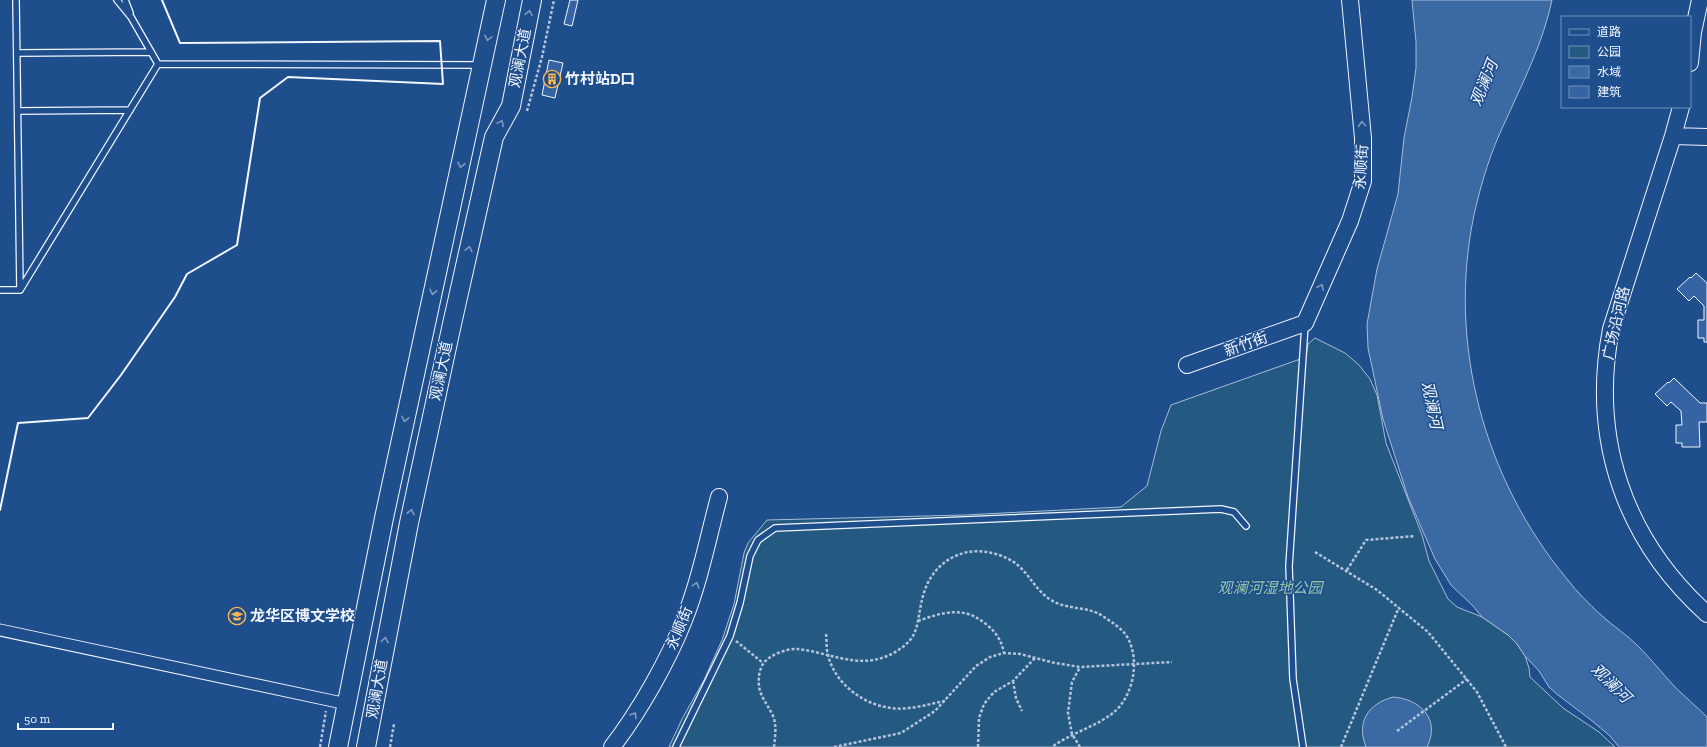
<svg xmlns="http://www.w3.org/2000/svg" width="1707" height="747" font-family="'Zilla Slab','Noto Sans SC',serif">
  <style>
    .green { fill: #245a82; stroke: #a8bbd7 }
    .water { fill: #3b69a3; stroke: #a8bbd7 }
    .building { fill: #3563a3; stroke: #f2f6ff }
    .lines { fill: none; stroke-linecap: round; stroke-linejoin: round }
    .lane-casing { stroke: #f2f6ff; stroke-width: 8 }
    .street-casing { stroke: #f2f6ff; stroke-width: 13 }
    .secondary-casing { stroke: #f2f6ff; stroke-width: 18 }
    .primary-casing { stroke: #f2f6ff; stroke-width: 20 }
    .path { stroke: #b3c4dc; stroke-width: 2.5; stroke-dasharray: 3 2; stroke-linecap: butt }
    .lane { stroke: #1f4e8c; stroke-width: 5.5 }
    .street { stroke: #1f4e8c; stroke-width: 11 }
    .secondary { stroke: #1f4e8c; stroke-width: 16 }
    .primary { stroke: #1f4e8c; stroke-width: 18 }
    .wall { stroke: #f2f6ff; stroke-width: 2 }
    .oneway { stroke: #7e9ac0 }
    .labels { text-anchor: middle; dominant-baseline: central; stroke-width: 3; stroke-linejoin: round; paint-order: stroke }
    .street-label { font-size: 15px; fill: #f2f6ff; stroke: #1f4e8c }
    .poi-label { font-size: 15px; font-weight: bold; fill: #f2f6ff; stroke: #1f4e8c; text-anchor: start }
    .park-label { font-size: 15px; font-style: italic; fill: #97c8a6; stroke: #1f4e8c }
    .water-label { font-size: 16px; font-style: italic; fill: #f2f6ff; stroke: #1f4e8c }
  </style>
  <rect width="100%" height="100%" fill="#1f4e8c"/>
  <path class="green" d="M1315,338L1345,353L1359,365L1370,379L1377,395L1386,443L1422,535L1429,561L1448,599L1457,607L1482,617L1508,635L1517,644L1525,656L1529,668L1530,677L1563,708L1599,732L1615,747H669L682,719L704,680L722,640L734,604L744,553L748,543L767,520L964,515L1121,507L1147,486L1161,431L1171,405L1306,357L1308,344Z"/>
  <path class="water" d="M1412,0H1552C1543,43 1523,82 1505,122C1491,151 1481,183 1474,215C1447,343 1484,479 1567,579C1577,592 1589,604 1601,615C1613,626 1627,635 1638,646C1651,659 1662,673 1674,686C1685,697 1696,706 1707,717V747H1619L1610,736L1591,720L1558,695L1549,687L1539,671L1525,656L1517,644L1508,635L1482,617L1473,606L1451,585L1435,559L1408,497L1383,419L1368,348L1367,324L1377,269L1398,194L1404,138L1412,97L1416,68V42Z
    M1393,697C1420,699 1441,719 1427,747H1366C1356,722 1368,704 1393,697Z"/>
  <path class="building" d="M570,0H578L572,26L564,24Z
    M549,60L563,63L555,98L542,95Z
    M1696,273L1707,283V342H1704V338H1698V320H1704V306L1694,296L1689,301L1677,289L1690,277L1691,278Z
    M1674,378L1700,403H1707V422H1699L1700,447H1682V443H1676V425H1682L1681,411L1671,402L1667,406L1655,394L1668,382L1669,383Z"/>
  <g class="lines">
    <defs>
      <path id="lane" d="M16,0L20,290L158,64L480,65
        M117,0L131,17L158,64
        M125,0L130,13
        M18,53L151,52
        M18,111L130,110
        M0,290H20
        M676,747L730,636L740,603L750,556L758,540L775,528L1221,509L1234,512L1246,526
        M1303,747L1293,679L1289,566L1305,325"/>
      <path id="street" d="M0,630L347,704"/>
      <path id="secondary" d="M1690,63L1693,32L1700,0
        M1681,107L1673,136L1611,329C1590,439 1624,539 1707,614
        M1673,136L1707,137
        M1187,365L1305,323L1350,221L1363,181V138L1350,0
        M612,747C639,712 668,661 684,620C700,580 708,538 719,497"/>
      <path id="primary" d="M338,747L384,518L496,0
        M366,747L409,523L452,324L494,137L511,106L532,0"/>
    </defs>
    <use href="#lane" class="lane-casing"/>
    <use href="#street" class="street-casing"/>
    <use href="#secondary" class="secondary-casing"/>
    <use href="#primary" class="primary-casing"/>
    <path class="path" d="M527,111L542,57L554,0
      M1315,552L1377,590L1428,632L1477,692L1506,747
      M1347,570L1366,540L1415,536
      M918,621C932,616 949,610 964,613C977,615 995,629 1000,641C1002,644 1003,649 1004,653
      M826,634C827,641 826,649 828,655C836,689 875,713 909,708C921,707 933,703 945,701
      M736,641L763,663
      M1013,681L1016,698L1022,711
      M1397,731L1467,679
      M320,747L326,711
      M390,747L394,724
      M774,747C775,737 777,725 773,716C766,701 757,694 759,677C759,673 761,667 763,664C769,655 787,648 798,649C827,652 858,669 887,656C897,652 909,644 914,634C919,623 919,611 922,600C927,576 943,557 968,552C985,549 1007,555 1020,567C1032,579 1037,591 1051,600C1067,610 1086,606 1101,615C1110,621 1120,627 1126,635C1141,658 1134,696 1113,713C1095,727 1071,733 1052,747
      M834,747L901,733L935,711L976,666L990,657L1004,653L1020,654L1055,663L1080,667L1172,662
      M978,747L979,718L984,704L994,692L1013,681L1035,658
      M1080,747L1072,734L1068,713L1072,682L1080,667
      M1341,747L1399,607"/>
    <use href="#lane" class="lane"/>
    <use href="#street" class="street"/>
    <use href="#secondary" class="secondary"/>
    <use href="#primary" class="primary"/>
    <path class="wall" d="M0,510L18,423L88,418L121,375L175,297L187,274L237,245L260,98L288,77L443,84L440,41L180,43L162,0"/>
  </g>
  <defs><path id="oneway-chevron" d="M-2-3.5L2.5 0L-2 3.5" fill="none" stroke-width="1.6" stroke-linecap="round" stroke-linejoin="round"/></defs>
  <g class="oneway">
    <use href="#oneway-chevron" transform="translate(529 13) rotate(-79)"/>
    <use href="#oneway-chevron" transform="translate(488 38) rotate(102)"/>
    <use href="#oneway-chevron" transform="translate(501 123) rotate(-62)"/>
    <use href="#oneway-chevron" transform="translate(1362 124) rotate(-95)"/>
    <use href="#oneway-chevron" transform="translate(461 165) rotate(102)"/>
    <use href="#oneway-chevron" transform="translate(469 249) rotate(-77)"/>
    <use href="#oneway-chevron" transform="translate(1321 287) rotate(-66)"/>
    <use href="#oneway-chevron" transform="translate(433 292) rotate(102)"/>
    <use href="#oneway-chevron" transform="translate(405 419) rotate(102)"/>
    <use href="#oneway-chevron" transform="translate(411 512) rotate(-78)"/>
    <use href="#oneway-chevron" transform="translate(696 585) rotate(-72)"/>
    <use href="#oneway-chevron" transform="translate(385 640) rotate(-79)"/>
    <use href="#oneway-chevron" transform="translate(634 715) rotate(-58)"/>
  </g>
  <defs>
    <symbol id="building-ring" viewBox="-11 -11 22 22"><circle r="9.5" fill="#1f4e8c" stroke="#ffb74d" stroke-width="1.5"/><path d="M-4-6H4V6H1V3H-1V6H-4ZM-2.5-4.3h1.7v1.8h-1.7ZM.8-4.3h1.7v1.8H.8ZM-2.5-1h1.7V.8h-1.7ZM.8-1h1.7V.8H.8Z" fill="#ffb74d"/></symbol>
    <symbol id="school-ring" viewBox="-11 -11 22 22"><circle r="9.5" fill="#1f4e8c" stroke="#ffb74d" stroke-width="1.5"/><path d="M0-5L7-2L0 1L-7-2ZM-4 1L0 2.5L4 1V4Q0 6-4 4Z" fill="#ffb74d"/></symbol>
  </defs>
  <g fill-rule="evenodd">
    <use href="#building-ring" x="542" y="69" width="20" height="20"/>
    <use href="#school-ring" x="227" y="606" width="20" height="20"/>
  </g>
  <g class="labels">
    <g class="street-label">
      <text transform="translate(520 58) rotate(-79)">观澜大道</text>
      <text transform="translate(1361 167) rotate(-86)">永顺街</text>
      <text transform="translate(1616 323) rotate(-77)">广场沿河路</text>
      <text transform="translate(1246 344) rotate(-20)">新竹街</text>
      <text transform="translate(441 371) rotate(-78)">观澜大道</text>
      <text transform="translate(679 628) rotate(-67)">永顺街</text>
      <text transform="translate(377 689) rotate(-80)">观澜大道</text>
    </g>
    <g class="poi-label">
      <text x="565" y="79">竹村站D口</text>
      <text x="250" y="616">龙华区博文学校</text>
    </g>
    <g class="park-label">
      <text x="1270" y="588">观澜河湿地公园</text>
    </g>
    <g class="water-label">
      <text transform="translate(1484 83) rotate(-68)">观澜河</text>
      <text transform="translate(1432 405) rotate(78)">观澜河</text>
      <text transform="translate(1611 683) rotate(44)">观澜河</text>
    </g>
  </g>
  <rect x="1561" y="16" width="130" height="92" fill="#1f4e8c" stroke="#7391ba"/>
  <rect x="1569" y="29" width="20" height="6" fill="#1f4e8c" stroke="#7391ba"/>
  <text x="1597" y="36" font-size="12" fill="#f2f6ff">道路</text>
  <rect x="1569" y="46" width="20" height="12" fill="#245a82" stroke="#7391ba"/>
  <text x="1597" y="56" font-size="12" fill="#f2f6ff">公园</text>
  <rect x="1569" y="66" width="20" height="12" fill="#3b69a3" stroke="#7391ba"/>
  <text x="1597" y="76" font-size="12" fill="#f2f6ff">水域</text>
  <rect x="1569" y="86" width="20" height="12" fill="#3563a3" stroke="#7391ba"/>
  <text x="1597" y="96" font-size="12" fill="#f2f6ff">建筑</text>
  <path d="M18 723v6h95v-6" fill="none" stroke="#f2f6ff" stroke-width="2"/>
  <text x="24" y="723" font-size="12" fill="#f2f6ff" stroke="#1f4e8c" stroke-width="3" paint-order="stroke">50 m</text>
</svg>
